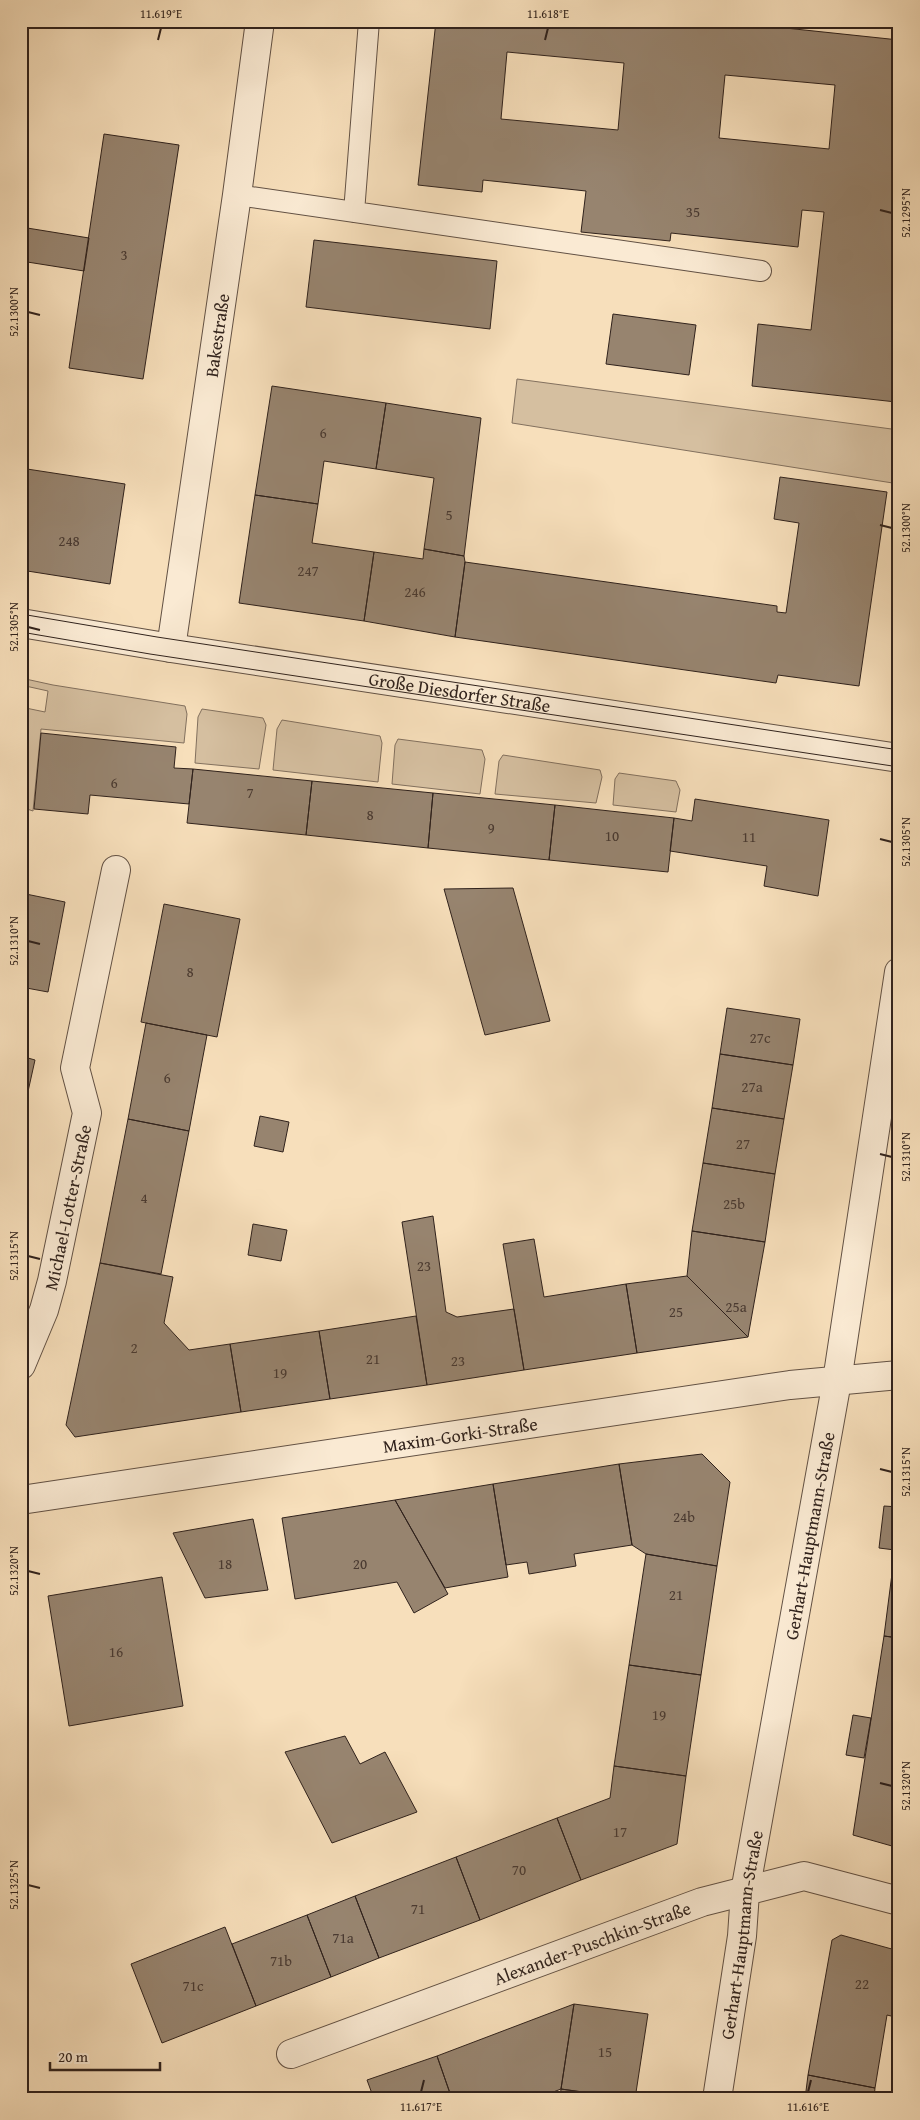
<svg xmlns="http://www.w3.org/2000/svg" width="920" height="2120" font-family="'Gentium Book Plus',serif">
  <style>
    .green { fill: #d5bfa0; stroke: #82705e }
    .building { fill: #97846f; stroke: #30221c; fill-rule: evenodd }
    .lines { fill: none; stroke-linecap: round; stroke-linejoin: round }
    .service-casing { stroke: #625144; stroke-width: 22 }
    .minor-casing { stroke: #625144; stroke-width: 30 }
    .tertiary-casing { stroke: #625144; stroke-width: 30 }
    .service { stroke: #faead3; stroke-width: 20 }
    .minor { stroke: #faead3; stroke-width: 28 }
    .tertiary { stroke: #faead3; stroke-width: 28 }
    .tram { stroke: #30221c; stroke-width: 1 }
    .ticks { fill: none; stroke: #30221c; stroke-width: 2 }
    .labels { text-anchor: middle; dominant-baseline: central; stroke-width: 5; stroke-linejoin: round; paint-order: stroke }
    .number-label { font-size: 15px; fill: #4a3a31 }
    .street-label { font-size: 18px; fill: #30221c; stroke: #faead3 }
    .neatline { fill: none; stroke: #30221c; stroke-width: 2 }
    .ticks-label { font-size: 12px; text-anchor: middle; fill: #30221c }
  </style>
  <rect width="100%" height="100%" fill="#f7dfbb"/>
  <filter id="stains"><feTurbulence type="fractalNoise" baseFrequency=".004" numOctaves="4"/><feColorMatrix values="0 0 0 0 .2 0 0 0 0 .09 0 0 0 0 .02 0 0 0 .5 -.17"/></filter>
  <radialGradient id="worn" r=".72"><stop offset=".6" stop-color="#630" stop-opacity="0"/><stop offset="1" stop-color="#630" stop-opacity=".3"/></radialGradient>
  <path class="green" d="M517,379L899,430V484L512,423Z
    M21,678L53,685L185,706L187,714L184,743L41,729L33,811L21,807V707L45,712L48,691L21,685Z
    M202,709L263,718L266,725L259,769L195,763L198,717Z
    M282,720L380,736L382,743L378,782L273,770L277,729Z
    M398,739L482,750L485,759L480,794L392,784L395,745Z
    M503,755L600,770L602,777L596,803L495,794L499,761Z
    M619,773L676,781L680,790L676,812L613,805L615,779Z"/>
  <path class="building" d="M436,21H719L899,40V375L896,402L752,386L758,324L811,330L824,212L802,210L798,247L671,233L670,241L581,232L586,191L483,180L482,192L418,185ZM507,52L624,63L618,130L501,119ZM725,75L835,85L829,149L719,138Z
    M104,134L179,145L143,379L69,368Z
    M21,227L89,238L84,271L21,261Z
    M314,240L497,261L490,329L306,307Z
    M613,314L696,325L689,375L606,364Z
    M272,386L386,403L376,469L324,461L318,504L255,495Z
    M386,403L481,418L464,556L424,549L434,478L376,469Z
    M27,469L125,484L110,584L21,570V509Z
    M780,477L887,492L859,686L778,675L776,683L455,637L465,562L777,606V612L786,613L799,523L774,519Z
    M255,495L318,504L312,543L374,552L364,621L239,603Z
    M424,549L464,556L465,562L455,637L364,621L374,552L423,559Z
    M41,733L176,747L174,768L193,769L189,804L90,795L88,814L34,809Z
    M193,769L312,781L306,835L187,823Z
    M312,781L433,793L428,848L306,835Z
    M433,793L555,805L549,860L428,848Z
    M695,799L829,820L818,896L764,886L767,866L670,851L674,818L692,821Z
    M555,805L674,818L668,872L549,860Z
    M513,888L550,1021L485,1035L444,889Z
    M21,893L65,902L48,992L21,987Z
    M164,904L240,919L217,1037L141,1022Z
    M727,1008L800,1019L793,1065L720,1054Z
    M146,1023L207,1035L189,1131L128,1119Z
    M720,1054L793,1065L784,1119L712,1108Z
    M21,1056L35,1060L21,1123Z
    M712,1108L784,1119L775,1174L703,1163Z
    M260,1116L289,1122L283,1152L254,1146Z
    M128,1119L189,1131L161,1274L100,1263Z
    M703,1163L775,1174L765,1242L692,1231Z
    M433,1216L446,1312L457,1317L514,1309L524,1370L427,1385L402,1222Z
    M253,1224L287,1230L281,1261L248,1255Z
    M692,1231L765,1242L748,1337L687,1276Z
    M534,1239L544,1297L626,1284L637,1353L524,1370L503,1244Z
    M100,1263L173,1277L164,1323L189,1350L230,1344L241,1412L75,1437L66,1425Z
    M687,1276L748,1337L637,1353L626,1284Z
    M416,1316L427,1385L330,1399L319,1331Z
    M319,1331L330,1399L241,1412L230,1344Z
    M702,1454L730,1482L717,1566L646,1554L632,1545L619,1464Z
    M619,1464L632,1545L574,1554L576,1566L529,1574L527,1562L506,1565L493,1484Z
    M493,1484L508,1577L445,1588L395,1500Z
    M395,1500L448,1594L414,1613L397,1582L295,1599L282,1518Z
    M884,1506L899,1507L895,1550L879,1548Z
    M253,1519L268,1590L205,1598L173,1533Z
    M899,1519V1638L884,1636Z
    M646,1554L717,1566L701,1675L629,1665Z
    M162,1577L183,1706L69,1726L48,1596Z
    M884,1636L899,1638V1848L853,1835Z
    M629,1665L701,1675L686,1776L614,1766Z
    M853,1715L871,1718L864,1758L846,1755Z
    M345,1736L360,1764L385,1752L417,1812L332,1843L285,1752Z
    M614,1766L686,1776L677,1844L581,1880L557,1818L610,1798Z
    M557,1818L581,1880L480,1920L456,1857Z
    M456,1857L480,1920L379,1958L355,1896Z
    M355,1896L379,1958L331,1977L307,1915Z
    M307,1915L331,1977L256,2006L232,1944Z
    M225,1927L256,2006L162,2043L131,1964Z
    M841,1935L899,1951V2018L887,2015L875,2088L808,2075L832,1940Z
    M574,2004L561,2089L535,2099H452L437,2056Z
    M574,2004L648,2014L635,2099L561,2089Z
    M437,2056L452,2099H374L367,2080Z
    M808,2075L875,2088L874,2099H805Z
    M561,2089L629,2099H560Z"/>
  <g class="lines">
    <defs>
      <path id="service" d="M237,195L761,271
        M354,212L369,21"/>
      <g id="minor">
        <path id="s1" d="M171,648L237,195L260,21"/>
        <path id="s2" d="M21,1365L44,1310L52,1281L87,1113L75,1068L116,870"/>
        <path id="s3" d="M21,1500L790,1385L899,1375"/>
        <path id="s4" d="M291,2054L702,1902L804,1876L899,1901"/>
        <path id="s5" d="M717,2099L742,1936L745,1892L837,1381L899,972"/>
      </g>
      <g id="tertiary">
        <path id="s6" d="M21,623L171,648L899,758"/>
      </g>
    </defs>
    <use href="#service" class="service-casing"/>
    <use href="#minor" class="minor-casing"/>
    <use href="#tertiary" class="tertiary-casing"/>
    <use href="#service" class="service"/>
    <use href="#minor" class="minor"/>
    <use href="#tertiary" class="tertiary"/>
    <path class="tram" d="M21,614L157,637L899,750
      M21,632L150,654L899,767"/>
  </g>
  <path class="ticks" d="M158,40L161,28M545,40L548,28M880,210L892,213M28,312L40,315M880,525L892,528M28,627L40,630M880,839L892,842M28,941L40,944M880,1154L892,1157M28,1256L40,1259M880,1469L892,1472M28,1571L40,1574M880,1783L892,1786M28,1885L40,1888M421,2092L424,2080M808,2092L811,2080"/>
  <g class="labels">
    <g class="number-label">
      <text x="693" y="211">35</text>
      <text x="124" y="254">3</text>
      <text x="323" y="432">6</text>
      <text x="449" y="514">5</text>
      <text x="69" y="540">248</text>
      <text x="308" y="570">247</text>
      <text x="415" y="591">246</text>
      <text x="114" y="782">6</text>
      <text x="250" y="792">7</text>
      <text x="370" y="814">8</text>
      <text x="491" y="827">9</text>
      <text x="612" y="835">10</text>
      <text x="749" y="836">11</text>
      <text x="190" y="971">8</text>
      <text x="760" y="1037">27c</text>
      <text x="167" y="1077">6</text>
      <text x="752" y="1086">27a</text>
      <text x="743" y="1143">27</text>
      <text x="144" y="1197">4</text>
      <text x="734" y="1203">25b</text>
      <text x="424" y="1265">23</text>
      <text x="736" y="1306">25a</text>
      <text x="676" y="1311">25</text>
      <text x="134" y="1347">2</text>
      <text x="373" y="1358">21</text>
      <text x="458" y="1360">23</text>
      <text x="280" y="1372">19</text>
      <text x="684" y="1516">24b</text>
      <text x="225" y="1563">18</text>
      <text x="360" y="1563">20</text>
      <text x="676" y="1594">21</text>
      <text x="116" y="1651">16</text>
      <text x="659" y="1714">19</text>
      <text x="620" y="1831">17</text>
      <text x="519" y="1869">70</text>
      <text x="418" y="1908">71</text>
      <text x="343" y="1937">71a</text>
      <text x="281" y="1960">71b</text>
      <text x="862" y="1983">22</text>
      <text x="193" y="1985">71c</text>
      <text x="605" y="2051">15</text>
    </g>
    <g class="street-label">
      <text stroke="none"><textPath href="#s1" startOffset="316">Bakestraße</textPath></text>
      <text stroke="none"><textPath href="#s6" startOffset="444">Große Diesdorfer Straße</textPath></text>
      <text stroke="none"><textPath href="#s2" startOffset="165">Michael-Lotter-Straße</textPath></text>
      <text stroke="none"><textPath href="#s3" startOffset="444">Maxim-Gorki-Straße</textPath></text>
      <text stroke="none"><textPath href="#s5" startOffset="571">Gerhart-Hauptmann-Straße</textPath></text>
      <text stroke="none"><textPath href="#s5" startOffset="166">Gerhart-Hauptmann-Straße</textPath></text>
      <text stroke="none"><textPath href="#s4" startOffset="321">Alexander-Puschkin-Straße</textPath></text>
    </g>
  </g>
  <rect width="920" height="2120" fill="none" stroke="#f7dfbb" stroke-width="55"/>
  <path d="M50 2062v8h110v-8" fill="none" stroke="#30221c" stroke-width="2.5"/>
  <text x="58" y="2062" font-size="15" fill="#30221c" stroke="#faead3" stroke-width="4" paint-order="stroke">20 m</text>
  <rect x="28" y="28" width="864" height="2064" class="neatline"/>
  <g class="ticks-label">
    <text x="161" y="18">11.619°E</text>
    <text x="548" y="18">11.618°E</text>
    <text transform="translate(906 213) rotate(-90)" y="4">52.1295°N</text>
    <text transform="translate(14 312) rotate(-90)" y="4">52.1300°N</text>
    <text transform="translate(906 528) rotate(-90)" y="4">52.1300°N</text>
    <text transform="translate(14 627) rotate(-90)" y="4">52.1305°N</text>
    <text transform="translate(906 842) rotate(-90)" y="4">52.1305°N</text>
    <text transform="translate(14 941) rotate(-90)" y="4">52.1310°N</text>
    <text transform="translate(906 1157) rotate(-90)" y="4">52.1310°N</text>
    <text transform="translate(14 1256) rotate(-90)" y="4">52.1315°N</text>
    <text transform="translate(906 1472) rotate(-90)" y="4">52.1315°N</text>
    <text transform="translate(14 1571) rotate(-90)" y="4">52.1320°N</text>
    <text transform="translate(906 1786) rotate(-90)" y="4">52.1320°N</text>
    <text transform="translate(14 1885) rotate(-90)" y="4">52.1325°N</text>
    <text x="421" y="2111">11.617°E</text>
    <text x="808" y="2111">11.616°E</text>
  </g>
  <rect width="100%" height="100%" filter="url(#stains)"/>
  <rect width="100%" height="100%" fill="url(#worn)"/>
</svg>
